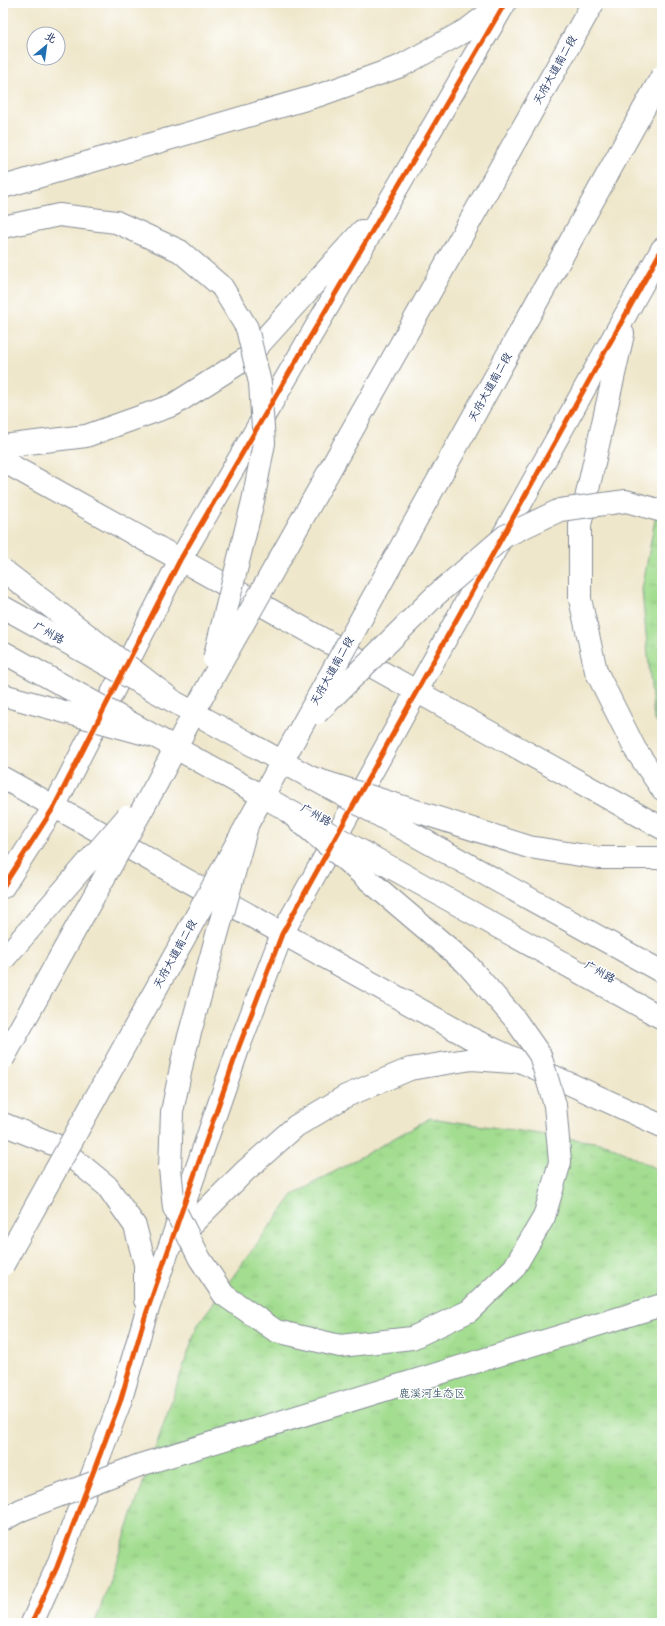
<svg xmlns="http://www.w3.org/2000/svg" width="665" height="1626" font-family="'Balsamiq Sans','LXGW WenKai TC',sans-serif">
  <style>
    .grass { fill: url(#grass-tufts); stroke: #5f8677 }
    .lines { fill: none; stroke-linecap: round; stroke-linejoin: round }
    .secondary-casing { stroke: #858b94; stroke-width: 24 }
    .highway-casing { stroke: #858b94; stroke-width: 24 }
    .secondary { stroke: #fff; stroke-width: 22 }
    .highway { stroke: #fff; stroke-width: 22 }
    .primary-bridge-casing { stroke: #858b94; stroke-width: 24; stroke-linecap: butt }
    .highway-bridge-casing { stroke: #858b94; stroke-width: 24; stroke-linecap: butt }
    .primary-bridge { stroke: #fff; stroke-width: 22 }
    .highway-bridge { stroke: #fff; stroke-width: 22 }
    .cycleway-casing { stroke: #fff; stroke-width: 8 }
    .cycleway { stroke: #e8590c; stroke-width: 5 }
    .labels { text-anchor: middle; dominant-baseline: central; stroke-width: 3; stroke-linejoin: round; paint-order: stroke }
    .street-label { font-size: 11px; fill: #1b2f5e; stroke: #fff }
    .park-label { font-size: 11px; fill: #3d5a6a; stroke: #fff }
  </style>
  <defs>
    <pattern id="grass-tufts" width="24" height="20" patternUnits="userSpaceOnUse"><rect width="24" height="20" fill="#a3dd90"/><path d="M3 7l-1-3M5 7V3M7 7l1-3M15 17l-1-3M17 17v-4M19 17l1-3" fill="none" stroke="#8cbe7f"/></pattern>
  </defs>
  <rect width="100%" height="100%" fill="#fff"/>
  <filter id="ink" filterUnits="userSpaceOnUse"><feTurbulence type="fractalNoise" baseFrequency=".025" numOctaves="2"/><feDisplacementMap in="SourceGraphic" scale="8" xChannelSelector="R" yChannelSelector="G"/><feConvolveMatrix kernelMatrix="1 2 1 2 8 2 1 2 1" color-interpolation-filters="sRGB"/></filter>
  <filter id="wash" filterUnits="userSpaceOnUse"><feTurbulence type="fractalNoise" baseFrequency=".012" numOctaves="4" result="noise"/><feDisplacementMap in="SourceGraphic" scale="16" xChannelSelector="R" yChannelSelector="G"/><feGaussianBlur stdDeviation="0.9" result="paint"/><feColorMatrix in="noise" values="0 0 0 0 0 0 0 0 0 0 0 0 0 0 0 0 0 1.4 0 .05"/><feComposite in="paint" operator="in"/></filter>
  <g filter="url(#wash)">
    <rect width="100%" height="100%" fill="#efe7cb"/>
    <path class="grass" d="M662,481V729L654,719L642,590Z
      M430,1118L607,1144L662,1172V1623H95L198,1324L293,1195Z"/>
  </g>
  <g filter="url(#ink)">
    <g class="lines">
      <defs>
        <path id="secondary" d="M623,334L580,525V599L596,671L635,749L662,789
          M3,446L86,436L173,405L247,358L362,231
          M3,461L662,828
          M3,778L476,1041L662,1126
          M3,887L54,807L180,560L505,3
          M3,1124L58,1146L107,1186L135,1226L145,1264V1300
          M174,1242L245,1171L296,1126L346,1096L410,1069L472,1059L512,1062
          M32,1623L57,1567L120,1402L145,1317L238,1049L282,934L662,249"/>
        <path id="highway" d="M3,187L320,95L401,66L468,29L502,3
          M3,227L59,215L116,222L180,251L222,287"/>
      </defs>
      <use href="#secondary" class="secondary-casing"/>
      <use href="#highway" class="highway-casing"/>
      <use href="#secondary" class="secondary"/>
      <use href="#highway" class="highway"/>
      <defs>
        <path id="primary-bridge" d="M3,607L662,972
          M3,652L662,1018"/>
        <path id="highway-bridge" d="M3,570L172,700
          M214,659L253,501L264,443L260,383L247,328L222,287
          M3,695L156,737
          M317,713L436,595L505,536L560,510L626,501L662,511
          M309,777L529,847L599,858H662
          M247,826L183,1058L172,1112L170,1168L174,1208L200,1259L224,1295L276,1331L340,1346L412,1338L469,1311L514,1268L544,1217L560,1162L555,1105L540,1055L514,1018L466,963L284,808
          M3,960L127,817
          M3,1059L157,783L208,686L593,3
          M3,1265L662,76
          M3,1520L21,1510L140,1465L662,1305"/>
      </defs>
      <use href="#primary-bridge" class="primary-bridge-casing"/>
      <use href="#highway-bridge" class="highway-bridge-casing"/>
      <use href="#primary-bridge" class="primary-bridge"/>
      <use href="#highway-bridge" class="highway-bridge"/>
      <defs>
        <path id="cycleway" d="M3,887L54,807L180,560L505,3
          M32,1623L57,1567L120,1402L145,1317L238,1049L282,934L662,249"/>
      </defs>
      <use href="#cycleway" class="cycleway-casing"/>
      <use href="#cycleway" class="cycleway"/>
    </g>
  </g>
  <g class="labels">
    <g class="street-label">
      <text transform="translate(555 70) rotate(-61)">天府大道南二段</text>
      <text transform="translate(490 387) rotate(-61)">天府大道南二段</text>
      <text transform="translate(49 633) rotate(29)">广州路</text>
      <text transform="translate(332 671) rotate(-61)">天府大道南二段</text>
      <text transform="translate(316 815) rotate(29)">广州路</text>
      <text transform="translate(175 954) rotate(-61)">天府大道南二段</text>
      <text transform="translate(600 972) rotate(29)">广州路</text>
    </g>
    <g class="park-label">
      <text x="432" y="1393">鹿溪河生态区</text>
    </g>
  </g>
  <rect width="665" height="1626" fill="none" stroke="#fff" stroke-width="16"/>
  <g transform="translate(46 46) rotate(29)"><circle r="19" fill="#ffffff" stroke="#a4acbf"/>
  <path d="M0-3L7 15L0 10L-7 15Z" fill="#1f6fb2"/>
  <text y="-6" font-size="11" font-weight="bold" text-anchor="middle" fill="#1b2f5e">北</text>
  </g>
</svg>
